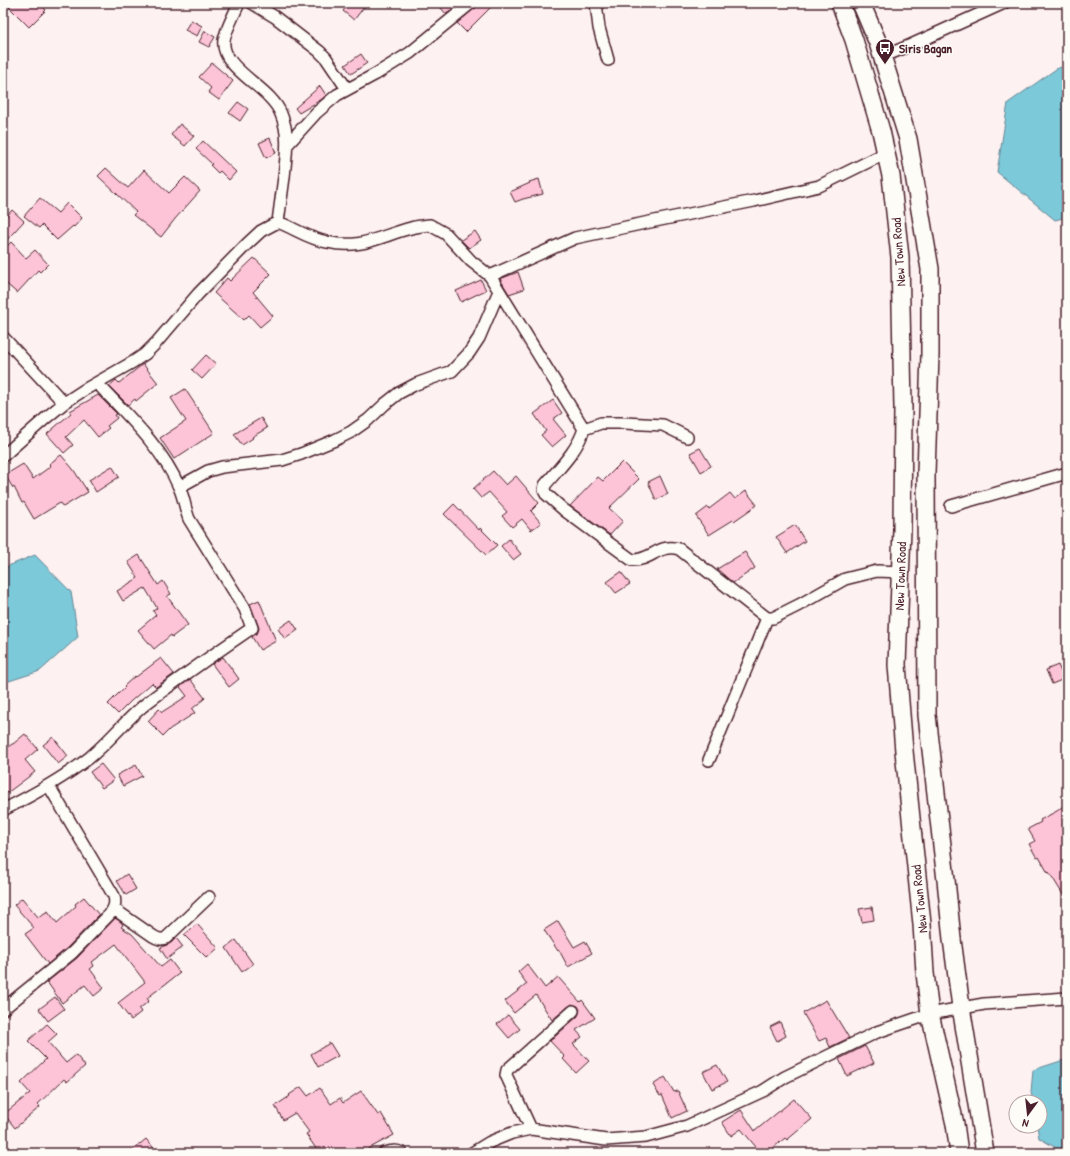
<svg xmlns="http://www.w3.org/2000/svg" width="1070" height="1156" font-family="'Patrick Hand',sans-serif">
  <style>
    .water { fill: #7bc9d9; stroke: #678593 }
    .building { fill: #fdc4d8; stroke: #4a1f2b }
    .lines { fill: none; stroke-linecap: round; stroke-linejoin: round }
    .minor-casing { stroke: #4a1f2b; stroke-width: 14 }
    .primary-casing { stroke: #4a1f2b; stroke-width: 20 }
    .minor { stroke: #fdfcf7; stroke-width: 11 }
    .primary { stroke: #fdfcf7; stroke-width: 17 }
    .labels { text-anchor: middle; dominant-baseline: central; stroke-width: 3; stroke-linejoin: round; paint-order: stroke }
    .poi-label { font-size: 13px; font-weight: bold; fill: #4a1f2b; stroke: #fdfcf7; text-anchor: start }
    .street-label { font-size: 13px; fill: #4a1f2b; stroke: #fdfcf7 }
  </style>
  <rect width="100%" height="100%" fill="#fdf1f1"/>
  <filter id="ink" filterUnits="userSpaceOnUse"><feTurbulence type="fractalNoise" baseFrequency=".025" numOctaves="2"/><feDisplacementMap in="SourceGraphic" scale="8" xChannelSelector="R" yChannelSelector="G"/><feConvolveMatrix kernelMatrix="1 2 1 2 8 2 1 2 1" color-interpolation-filters="sRGB"/></filter>
  <g filter="url(#ink)">
    <path class="water" d="M1067,65V217L1055,220L997,172L1008,103L1056,69Z
      M35,555L71,592L78,637L40,671L3,683V568Z
      M1067,1059V1146L1058,1149L1039,1138L1037,1126H1040V1102H1033L1031,1092L1033,1070Z"/>
    <path class="building" d="M5,3H39L46,10L29,27Z
      M349,3H367L354,20L343,11Z
      M437,3H460L446,14Z
      M478,3H495L466,32L457,23L475,8Z
      M191,20L202,26L197,36L185,30Z
      M205,31L215,37L209,47L199,42Z
      M361,54L367,63L351,74L345,65Z
      M212,63L233,81L219,100L208,92L211,88L199,77Z
      M320,86L326,95L322,99L299,113L295,108Z
      M238,102L248,109L240,121L229,113Z
      M180,124L194,136L185,146L171,135Z
      M270,138L276,153L266,158L259,143Z
      M203,141L236,172L229,180L220,171L218,173L210,165L212,164L196,149Z
      M106,168L128,188L144,170L169,193L185,177L200,191L175,219L161,237L133,215L136,212L98,176Z
      M539,179L543,194L523,199L515,202L510,192L530,183L529,182Z
      M40,198L58,213L67,203L82,218L74,227L73,226L57,240L42,225L39,228L24,216Z
      M12,210L24,221L3,244V220Z
      M475,231L481,240L469,248L461,240Z
      M11,242L26,258L35,250L48,264L40,272L38,270L17,293L3,281V250Z
      M254,258L271,274L253,292L273,316L260,327L249,315L244,320L214,293L227,278L230,281Z
      M518,272L524,289L509,294L500,279Z
      M481,280L486,290L461,302L456,291Z
      M206,355L216,364L202,379L192,370Z
      M143,364L158,383L136,401L135,399L128,405L109,386L116,380L119,383Z
      M185,389L214,433L174,459L160,438L186,421L171,398Z
      M98,395L117,414L115,415L117,418L107,426L109,428L98,437L84,420L66,437L73,445L64,453L47,434L71,413L70,411Z
      M553,400L562,413L553,419L566,435L552,447L541,435L546,431L534,414Z
      M261,418L267,428L252,437L253,438L242,445L234,434Z
      M700,448L711,466L701,472L690,453Z
      M61,455L73,469L88,492L63,507L60,503L34,519L24,502L22,503L14,487L13,488L5,475L23,464L33,479L51,466L49,464Z
      M622,462L639,479L609,508L623,521L610,535L570,506L598,477L603,481Z
      M112,466L119,477L96,492L89,480Z
      M493,471L506,485L516,476L539,503L531,511L541,523L531,530L522,519L512,527L502,516L507,512L489,492L481,498L473,489Z
      M660,476L668,494L656,500L648,482Z
      M746,491L757,505L734,521L733,520L709,535L696,516L708,507L709,509L730,493L735,499Z
      M454,504L479,530L480,528L497,545L486,555L444,514Z
      M795,525L805,541L787,553L776,537Z
      M509,539L521,554L513,560L501,546Z
      M745,552L755,568L733,583L717,569Z
      M139,555L158,585L163,581L171,594L167,596L188,625L172,637L171,635L154,649L138,630L156,615L153,611L157,608L145,588L123,601L117,591L138,578L128,562Z
      M621,572L630,584L616,593L607,582Z
      M259,600L276,641L260,650L252,637L258,632L259,628L250,604Z
      M291,620L298,630L285,639L278,629Z
      M223,657L239,679L229,687L212,664Z
      M161,658L174,674L156,687L152,683L131,701L118,714L108,704L125,687L124,686L135,676L136,677Z
      M1058,665L1064,679L1052,684L1046,670Z
      M190,679L205,698L192,709L195,713L170,729L163,736L148,721L159,709L162,712L187,696L180,687Z
      M25,734L38,749L25,760L35,772L3,796V751L12,744H13Z
      M53,737L68,756L58,764L43,745Z
      M101,764L114,780L102,788L90,772Z
      M136,765L142,776L123,786L117,775Z
      M1067,803V901L1049,872L1048,873L1039,857L1037,858L1029,844L1035,841L1028,829L1041,822L1040,820L1057,811Z
      M127,874L136,889L126,895L117,881Z
      M84,897L99,915L67,948L48,964L25,934L34,928L14,905L22,898L38,917L48,911L57,923L76,906L75,904Z
      M872,907L874,920L862,922L859,909Z
      M115,918L121,922L123,925L121,927L132,934L161,967L170,960L180,973L147,998L149,1001L139,1009L141,1012L131,1020L118,1003L145,982L116,944L92,962L94,966L90,969L104,988L94,996L85,985L62,1003L47,982L77,958Z
      M558,921L574,947L585,941L592,953L568,967L559,950L558,951L544,930Z
      M197,924L218,948L207,958L184,935Z
      M176,938L183,947L167,959L160,948L171,943Z
      M236,940L253,964L242,972L226,948Z
      M527,964L545,988L558,977L580,1002L582,1000L595,1018L576,1030L582,1037L573,1044L589,1061L576,1073L563,1059L565,1057L550,1041L578,1016L580,1010L578,1006L572,1004L569,1006L552,1020L536,995L514,1013L505,1001L527,984L518,972Z
      M55,997L64,1009L48,1021L39,1009Z
      M826,1000L849,1038L830,1047L826,1038L819,1041L803,1013Z
      M508,1015L520,1029L509,1038L497,1024Z
      M780,1022L786,1036L777,1041L770,1027Z
      M47,1024L57,1034L48,1042L66,1063L76,1055L85,1066L67,1082L64,1079L38,1104L40,1107L15,1128L4,1114L30,1093L21,1083L46,1059L28,1041Z
      M330,1043L338,1056L318,1067L311,1054Z
      M865,1046L874,1063L847,1076L839,1059Z
      M717,1065L727,1082L712,1089L703,1072Z
      M665,1077L674,1092L678,1091L687,1111L672,1118L662,1095L660,1096L653,1085Z
      M301,1087L308,1096L320,1088L331,1104L340,1098L343,1103L361,1091L378,1115L381,1113L394,1135L368,1149L370,1153H319L306,1134L309,1132L295,1113L283,1120L275,1106L290,1096L289,1095Z
      M794,1099L812,1119L787,1140L785,1138L767,1153H761L741,1129L731,1136L722,1122L741,1110L755,1131Z
      M146,1139L158,1153H129Z"/>
    <g class="lines">
      <defs>
        <path id="minor" d="M239,3C235,13 226,29 224,40C220,69 271,87 281,114C290,135 286,156 284,177C282,192 280,207 278,222
          M252,3L275,17L319,51L326,58L347,89
          M596,3L599,28L608,60
          M882,57L911,45L1004,3
          M287,145L316,113L337,95L376,74L410,53L471,3
          M490,276L575,238L645,223L754,201L819,186L886,153
          M3,337L64,403
          M584,429L601,423H624L663,425L687,437
          M3,456L47,417L64,403L84,390L133,362L145,354L156,343L198,294L247,244L261,231L278,222C294,228 309,239 327,242C361,250 380,236 411,228C417,226 423,226 430,225L446,234L471,261L490,276L584,429C577,451 560,467 545,485L544,490L546,494L564,510L632,560C651,561 659,543 679,549L767,618H773L799,605L845,579L877,571L901,572
          M179,487L208,471L222,467L282,460L301,454L335,440L351,432L368,420L385,404L399,393L416,384L452,371L469,353L479,338L499,291
          M951,506L1067,473
          M709,760L767,618
          M3,810C33,795 62,779 89,758C110,741 126,719 148,702C182,676 217,652 252,628L245,609L189,519C185,509 184,497 179,487C162,447 126,414 97,383
          M114,909L153,936C158,939 161,940 166,938L209,897
          M3,1009L72,953L110,914C114,908 116,904 114,896L49,786
          M531,1129L506,1075L507,1070L573,1011
          M384,1153C391,1151 396,1150 402,1153
          M472,1153L490,1142L512,1133L531,1129L606,1140L646,1137L687,1126L763,1091L785,1077L877,1032L930,1014L984,1004L1067,998"/>
        <path id="primary" d="M840,3L854,40L881,131L891,176L900,257L903,407L902,529L897,665L904,751L922,924L925,973L930,1014L955,1124L959,1153
          M861,3L878,43L908,139L930,269V355L926,473L927,715L946,880L952,939L961,1007L985,1153"/>
      </defs>
      <use href="#minor" class="minor-casing"/>
      <use href="#primary" class="primary-casing"/>
      <use href="#minor" class="minor"/>
      <use href="#primary" class="primary"/>
    </g>
  </g>
  <defs>
    <symbol id="bus-pin" viewBox="-11 -11 22 30"><path d="M0 17L-7.5 6A9.5 9.5 0 1 1 7.5 6Z" fill="#4a1f2b" stroke="#fdfcf7"/><path d="M-5-6H5V4H4V6H2V4H-2V6H-4V4H-5ZM-3.5-4V0h7V-4ZM-3.5 1.2v1.5H-2V1.2ZM2 1.2v1.5H3.5V1.2Z" fill="#fff"/></symbol>
  </defs>
  <g fill-rule="evenodd">
    <use href="#bus-pin" x="874" y="37" width="22" height="30"/>
  </g>
  <g class="labels">
    <g class="poi-label">
      <text x="899" y="48">Siris Bagan</text>
    </g>
    <g class="street-label">
      <text transform="translate(898 252) rotate(-94)">New Town Road</text>
      <text transform="translate(900 576) rotate(-88)">New Town Road</text>
      <text transform="translate(919 899) rotate(-96)">New Town Road</text>
    </g>
  </g>
  <rect width="1070" height="1156" fill="none" stroke="#fdfcf7" stroke-width="16"/>
  <rect x="8" y="8" width="1054" height="1140" fill="none" stroke="#4a1f2b" stroke-width="1.5" filter="url(#ink)"/>
  <g transform="translate(1028 1114) rotate(195)"><circle r="19" fill="#fdfcf7" stroke="#b5a4a5"/>
  <path d="M0-3L7 15L0 10L-7 15Z" fill="#4a1f2b"/>
  <text y="-6" font-size="11" font-weight="bold" text-anchor="middle" fill="#4a1f2b">N</text>
  </g>
</svg>
